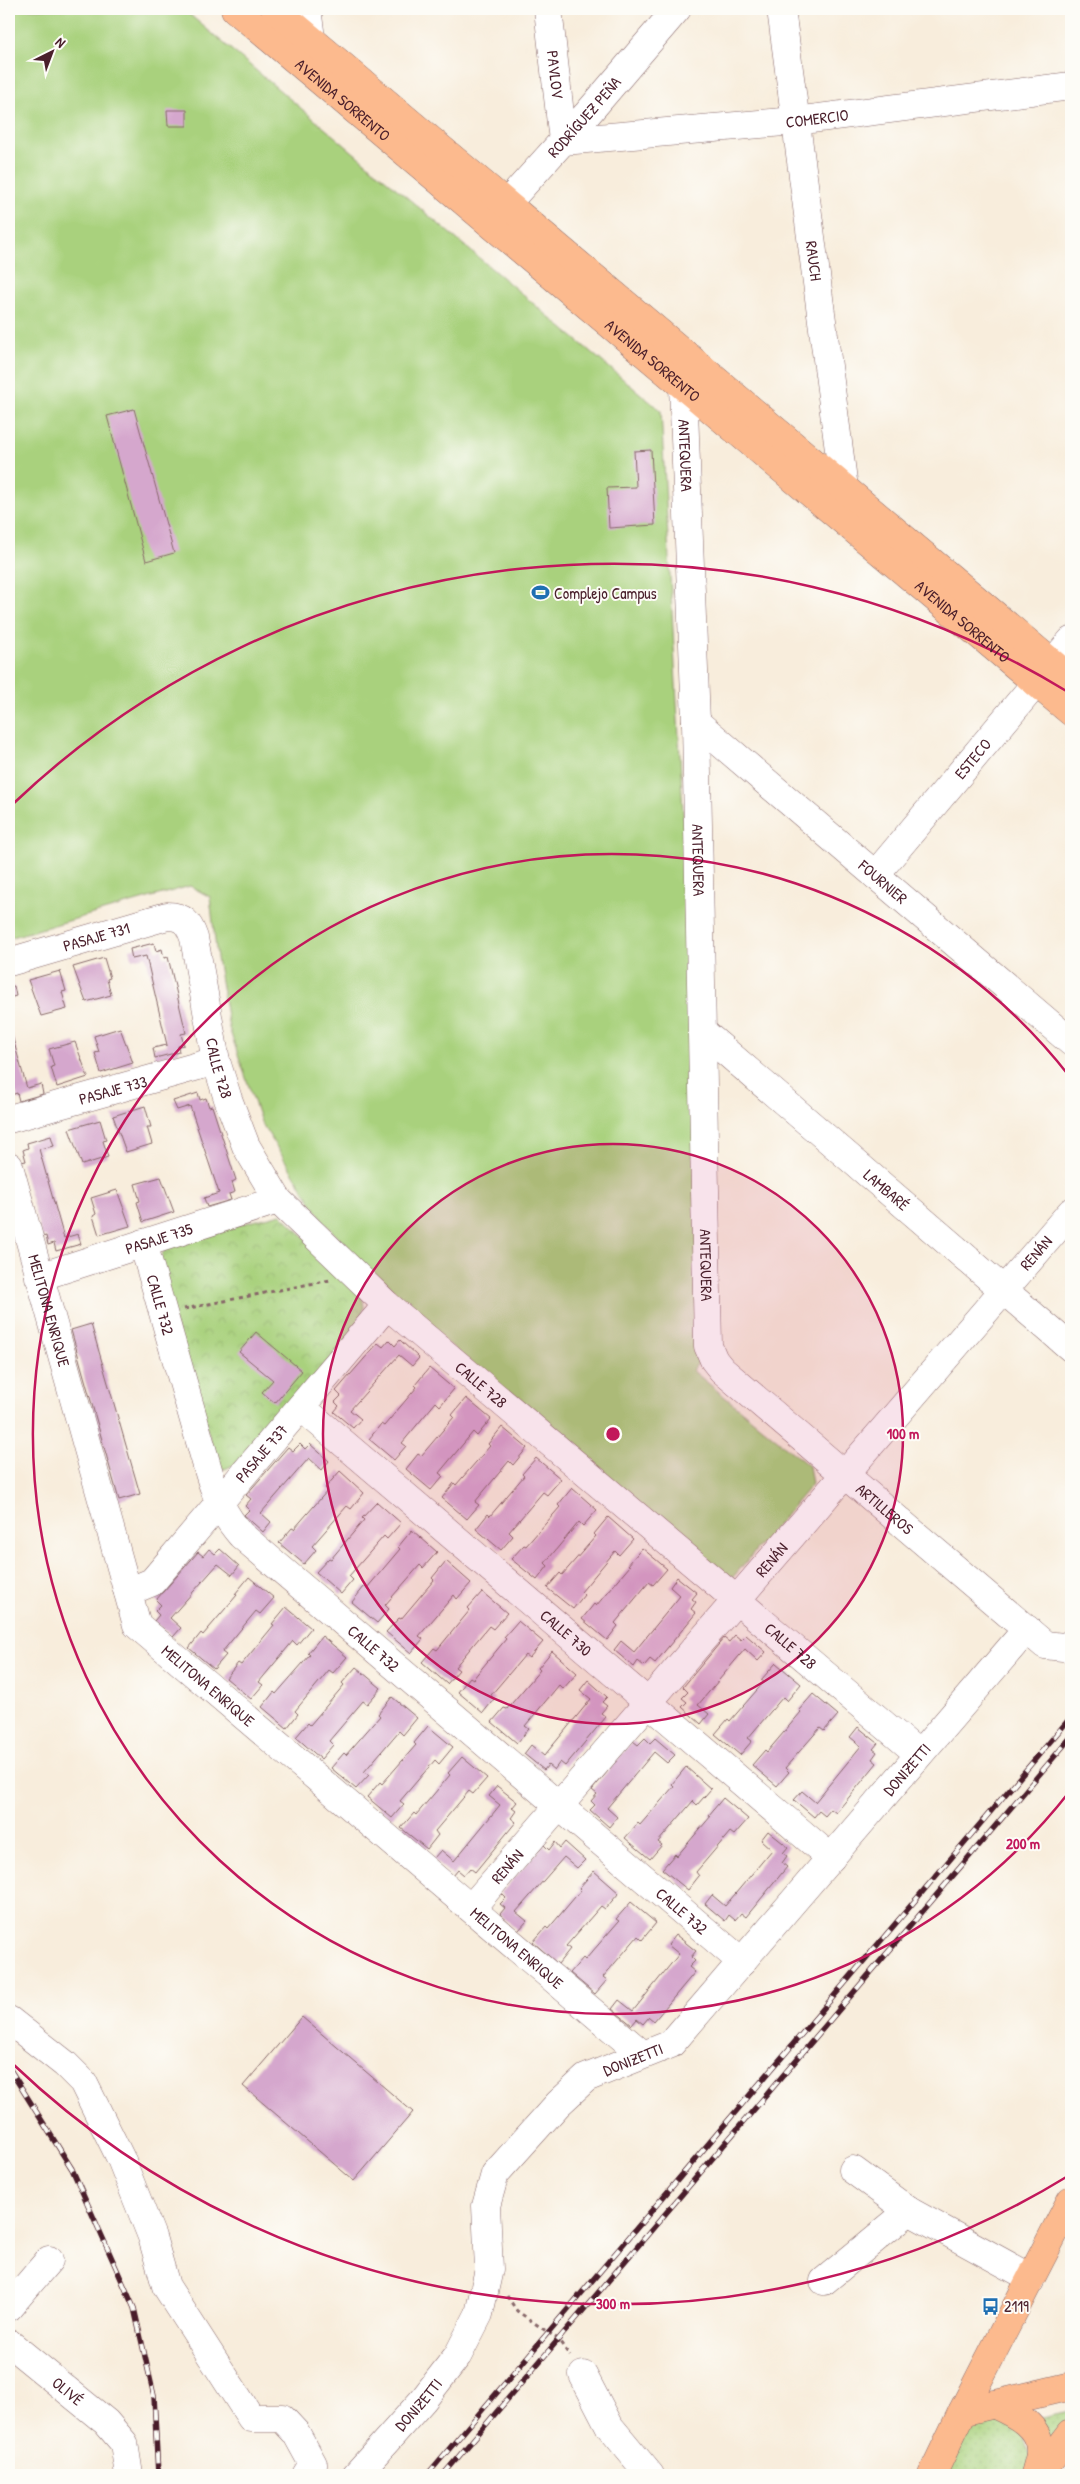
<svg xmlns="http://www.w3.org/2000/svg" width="1080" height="2484" font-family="'Patrick Hand',sans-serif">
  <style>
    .grass { fill: url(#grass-dots); stroke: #7a7854 }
    .park { fill: url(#park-crowns); stroke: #7a7854 }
    .garden { fill: #a9d17d; stroke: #7a7854 }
    .building { fill: #d5a7cd }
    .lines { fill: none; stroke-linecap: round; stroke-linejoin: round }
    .minor-casing { stroke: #876769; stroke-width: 29 }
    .major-casing { stroke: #876769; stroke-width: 29 }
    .path { stroke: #876769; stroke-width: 3; stroke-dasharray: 4 4; stroke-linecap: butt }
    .minor { stroke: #fff; stroke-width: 28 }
    .major { stroke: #fcba8e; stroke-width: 28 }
    .rail-casing { stroke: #4a1f2b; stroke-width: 5.5 }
    .rail { stroke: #fdfcf7; stroke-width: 4; stroke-dasharray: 11; stroke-linecap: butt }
    .ring { fill: none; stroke: #c2185b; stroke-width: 2.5 }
    .labels { text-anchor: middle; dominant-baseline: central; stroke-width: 4; stroke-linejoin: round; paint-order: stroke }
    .street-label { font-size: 16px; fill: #4a1f2b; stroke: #fdfcf7 }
    .poi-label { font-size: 16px; fill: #4a1f2b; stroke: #fdfcf7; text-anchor: start }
    .centre { fill: #c2185b; stroke: #fdfcf7; stroke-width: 2.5 }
    .ring-label { font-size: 15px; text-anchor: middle; font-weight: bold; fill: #c2185b; stroke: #fdfcf7; stroke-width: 4; stroke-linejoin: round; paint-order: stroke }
  </style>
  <defs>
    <pattern id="grass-dots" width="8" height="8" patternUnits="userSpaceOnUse" patternTransform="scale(1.25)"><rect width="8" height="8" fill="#a9d17d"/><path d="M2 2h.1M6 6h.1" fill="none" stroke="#93b36c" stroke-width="1.8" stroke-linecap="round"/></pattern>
    <pattern id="park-crowns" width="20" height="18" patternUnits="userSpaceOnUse" patternTransform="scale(1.25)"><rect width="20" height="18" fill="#a9d17d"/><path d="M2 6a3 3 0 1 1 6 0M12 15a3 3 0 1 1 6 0" fill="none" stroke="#93b36c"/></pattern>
  </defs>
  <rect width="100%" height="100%" fill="#fdfcf7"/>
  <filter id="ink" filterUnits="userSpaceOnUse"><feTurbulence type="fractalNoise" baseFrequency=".02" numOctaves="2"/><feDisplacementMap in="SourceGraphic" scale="10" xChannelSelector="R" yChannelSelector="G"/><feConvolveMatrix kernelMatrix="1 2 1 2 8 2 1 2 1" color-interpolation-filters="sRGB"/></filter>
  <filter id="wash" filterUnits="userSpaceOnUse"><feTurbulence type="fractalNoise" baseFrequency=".0096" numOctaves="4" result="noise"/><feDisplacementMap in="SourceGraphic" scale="20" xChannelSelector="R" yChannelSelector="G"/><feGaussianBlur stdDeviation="1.12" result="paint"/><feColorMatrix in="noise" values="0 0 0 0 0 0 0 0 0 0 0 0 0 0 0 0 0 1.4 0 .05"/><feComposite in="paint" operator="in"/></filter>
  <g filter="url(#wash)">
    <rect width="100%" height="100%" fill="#f8eddc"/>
    <path class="grass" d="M1069,2411L1071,2415L1051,2439L1038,2418Z
      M962,2412L1020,2416L1035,2475H932Z"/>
    <path class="park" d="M281,1214L362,1294L364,1307L361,1325L236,1464L225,1469L219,1468L157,1264L164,1251L176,1241Z"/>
    <path class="garden" d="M9,9H183L661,411L694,1011L701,1360L692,1370L809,1466L812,1484L728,1583L387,1291L323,1221L261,1122L229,1028L217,958L210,897L190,886L9,938Z"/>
    <g id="blocks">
      <path class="building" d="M167,110H187V126H168Z
        M134,409L174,553L146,561L107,416Z
        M651,450L655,525L609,528L607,488L636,487L634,451Z
        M154,943L156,951L162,949L164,958L168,957L186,1033L181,1034L184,1045L178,1046L179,1052L155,1058L153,1048L167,1045L146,956L132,959L130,949Z
        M104,958L110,978L107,979L111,995L86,1002L73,967Z
        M60,971L66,991L62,992L67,1009L41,1016L28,980Z
        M14,986L16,996L9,998V987Z
        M9,1025L27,1088L41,1084L43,1094L19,1101L17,1093L11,1095L9,1086Z
        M120,1028L133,1063L101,1073L95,1053L99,1052L94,1036Z
        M75,1042L88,1077L57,1087L51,1067L54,1066L49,1049Z
        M198,1093L200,1100L206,1098L209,1107L212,1106L236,1180L232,1182L235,1192L229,1194L231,1200L207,1207L204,1198L219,1193L190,1106L177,1110L173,1101Z
        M145,1106L151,1127H147L152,1144L126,1152L113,1116Z
        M100,1120L106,1140L103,1141L108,1157L82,1165L69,1129Z
        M51,1136L54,1146L39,1149L64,1238L78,1234L81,1244L56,1251L54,1243L48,1245L46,1236L42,1237L21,1162L26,1161L23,1150L28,1148L27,1143Z
        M161,1177L174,1212L143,1222L137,1202L140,1201L135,1184Z
        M117,1190L130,1226L99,1235L93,1216L96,1214L91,1198Z
        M91,1324L140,1494L119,1500L71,1330Z
        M256,1332L302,1371L275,1403L262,1392L273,1380L239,1352Z
        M389,1340L395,1346L400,1340L419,1358L412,1366L399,1355L350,1410L361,1419L353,1428L334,1412L339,1406L335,1402L341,1396L336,1391L378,1343L383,1347Z
        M429,1368L454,1389L440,1406L436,1402L402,1443L406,1446L394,1460L369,1439L381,1424L384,1426L417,1387L415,1385Z
        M466,1398L491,1419L477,1436L473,1432L439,1473L443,1476L431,1490L406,1469L418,1454L421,1456L454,1417L452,1415Z
        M502,1427L527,1448L513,1465L509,1461L475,1502L479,1505L467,1519L442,1498L454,1483L456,1485L490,1446L488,1444Z
        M300,1444L305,1449L310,1444L329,1461L322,1470L309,1458L261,1513L271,1522L263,1532L244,1515L249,1510L245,1506L251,1499L246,1495L288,1447L293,1451Z
        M536,1458L561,1479L547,1495L543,1492L509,1532L513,1536L501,1550L476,1529L488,1514L490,1516L524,1476L522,1474Z
        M340,1471L364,1493L351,1509L347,1506L312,1546L316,1550L304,1564L279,1543L292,1528L294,1529L328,1490L325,1488Z
        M572,1488L597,1510L583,1526L579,1522L545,1563L548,1566L537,1580L511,1559L524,1545L526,1546L560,1507L558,1505Z
        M377,1502L401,1523L387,1539L384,1536L349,1576L353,1580L341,1594L316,1572L329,1558L331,1559L364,1520L362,1518Z
        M608,1517L633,1539L619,1555L615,1551L581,1592L584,1595L573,1609L547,1588L560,1573L562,1575L596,1536L594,1534Z
        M412,1530L437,1552L423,1568L420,1565L385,1605L389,1609L377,1623L352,1602L364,1587L367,1588L400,1549L398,1547Z
        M642,1548L667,1569L653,1585L649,1582L615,1623L618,1626L607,1640L582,1619L594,1604L596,1606L630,1566L628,1565Z
        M209,1549L215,1554L220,1549L239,1566L232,1575L218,1564L170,1618L181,1628L173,1637L154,1621L159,1615L155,1611L161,1605L156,1600L198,1552L203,1556Z
        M446,1561L471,1583L457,1599L454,1595L419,1636L423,1639L411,1653L386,1632L399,1618L401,1619L434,1580L432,1578Z
        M249,1577L274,1598L260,1614L256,1611L222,1652L226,1655L214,1669L189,1648L201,1633L203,1635L237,1595L235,1594Z
        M677,1577L697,1593L692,1599L696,1602L691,1609L696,1613L655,1663L650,1659L644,1666L638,1661L634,1667L614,1650L621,1641L634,1652L680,1596L670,1587Z
        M482,1592L507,1613L493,1629L489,1626L455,1667L459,1670L447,1684L422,1662L434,1648L437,1650L470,1610L468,1608Z
        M286,1607L311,1628L297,1645L293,1641L259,1682L263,1685L251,1699L226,1678L238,1663L241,1665L274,1625L272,1624Z
        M518,1621L543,1642L529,1658L525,1655L491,1695L494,1699L483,1713L458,1692L470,1677L473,1679L506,1639L504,1637Z
        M735,1635L741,1640L746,1635L766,1652L758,1661L745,1649L698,1705L709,1714L701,1724L682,1707L687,1702L682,1698L688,1692L683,1687L724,1638L729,1642Z
        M322,1636L347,1657L333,1673L329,1670L295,1711L298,1714L287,1728L262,1707L274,1692L276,1694L310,1655L308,1653Z
        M552,1651L577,1673L563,1689L559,1685L525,1726L529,1729L517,1743L492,1722L504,1708L507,1709L540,1670L538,1668Z
        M776,1663L801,1684L787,1701L783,1697L748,1738L752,1741L740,1755L715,1734L728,1719L730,1721L764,1682L761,1680Z
        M356,1667L381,1688L367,1704L363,1701L329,1741L333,1745L321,1759L296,1737L308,1723L310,1725L344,1685L342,1683Z
        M588,1680L607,1697L602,1702L607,1706L601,1713L606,1717L565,1766L560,1762L554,1770L548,1765L544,1770L524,1754L531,1745L544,1756L591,1699L580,1690Z
        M813,1694L838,1715L824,1731L820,1728L785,1768L789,1772L777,1786L752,1765L765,1750L767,1752L801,1712L799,1710Z
        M392,1697L417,1718L403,1735L399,1731L364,1772L369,1775L356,1789L331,1768L344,1753L346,1755L380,1716L378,1714Z
        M428,1726L453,1747L439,1764L435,1760L400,1801L404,1804L392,1818L367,1797L380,1782L382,1784L416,1745L414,1743Z
        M858,1727L878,1743L873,1749L877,1752L872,1759L877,1763L836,1813L831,1809L825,1816L819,1811L814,1817L794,1800L802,1791L815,1802L861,1746L850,1737Z
        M645,1738L650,1743L655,1738L675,1755L667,1763L654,1752L607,1808L617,1817L609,1827L590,1810L595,1805L591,1801L597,1794L592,1790L633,1741L638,1745Z
        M462,1757L487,1778L473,1794L469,1791L435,1831L438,1835L427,1849L401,1828L414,1813L416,1815L450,1775L448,1773Z
        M686,1767L711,1789L697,1805L693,1801L658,1842L662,1845L650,1859L625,1838L638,1823L640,1825L674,1786L672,1784Z
        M497,1786L517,1802L512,1808L516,1811L511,1818L516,1822L475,1872L470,1868L464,1875L458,1870L453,1876L433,1859L441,1850L454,1861L500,1805L489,1796Z
        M723,1798L748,1819L734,1835L730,1832L696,1872L699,1876L688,1890L662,1869L675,1854L677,1856L711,1816L709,1815Z
        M768,1831L788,1847L783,1853L787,1856L782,1863L787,1867L746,1917L741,1913L735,1920L729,1915L725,1921L705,1904L712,1895L725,1906L772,1850L761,1840Z
        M555,1842L560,1848L565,1842L585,1860L577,1868L564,1857L516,1912L527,1921L518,1931L500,1914L505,1908L500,1904L506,1898L501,1893L544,1845L549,1850Z
        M594,1871L619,1893L605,1909L601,1906L566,1946L570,1949L558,1964L533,1942L546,1927L548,1929L581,1890L579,1888Z
        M631,1902L656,1923L642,1940L638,1936L603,1977L607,1980L595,1994L570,1973L583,1958L585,1960L619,1921L616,1919Z
        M676,1935L696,1951L691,1957L695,1961L689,1967L695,1972L654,2021L649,2017L643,2024L637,2019L632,2025L612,2009L619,2000L633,2011L679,1954L668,1945Z
        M302,2017L413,2112L354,2181L243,2086Z"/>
    </g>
  </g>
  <g filter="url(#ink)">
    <use href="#blocks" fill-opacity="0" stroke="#876769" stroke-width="1"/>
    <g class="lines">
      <defs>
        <g id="minor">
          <path id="s1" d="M548,9L563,141"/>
          <path id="s2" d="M781,9L844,488L834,502"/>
          <path d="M299,53L311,38L307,9"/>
          <path id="s3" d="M563,141L795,121L1071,86"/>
          <path id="s4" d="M490,222L588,113L677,9"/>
          <path id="s5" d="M694,370L683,385L696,722L708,1346L714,1360L722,1370L1045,1645L1063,1647L1071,1644"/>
          <path id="s6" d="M696,722L1071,1042"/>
          <path id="s7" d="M875,875L1071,641"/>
          <path id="s8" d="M9,962L167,916C183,916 189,923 194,938L216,1061L228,1099L246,1146L278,1200L387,1305L919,1754"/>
          <path id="s9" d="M703,1032L1071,1348"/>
          <path id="s10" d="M9,1119L216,1061"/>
          <path id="s11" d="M9,1166L137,1625L642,2054"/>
          <path id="s12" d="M143,1243L209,1473C217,1499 223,1514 241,1535L742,1962"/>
          <path id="s13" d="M39,1277L278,1200"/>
          <path id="s14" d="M301,1407L831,1858"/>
          <path id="s15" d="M128,1592L152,1582L387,1305"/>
          <path id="s16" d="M471,1908L1071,1212"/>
          <path d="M9,2020L65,2064L83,2082L121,2159L152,2237L166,2286L251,2418H282L296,2433L313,2464L306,2475"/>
          <path d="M853,2170L909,2211L1022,2273L1030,2281"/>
          <path d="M824,2281L909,2211"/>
          <path d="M9,2307L49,2260"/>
          <path id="s17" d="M9,2343L106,2422L124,2443L129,2475"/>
          <path d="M583,2375L610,2427L650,2475"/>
          <path id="s18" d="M356,2475L423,2400L458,2355L479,2314L489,2269L486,2206L495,2174L558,2104L586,2078L671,2044L1027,1629"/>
        </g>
        <g id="major">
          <path id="s19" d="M235,9L1071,712"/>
          <path d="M275,9L1071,679"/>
          <path d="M993,2404C1013,2413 1041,2425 1040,2452C1040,2459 1036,2468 1035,2475"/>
          <path d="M962,2412L1071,2386"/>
          <path d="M932,2475L962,2412L1071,2200"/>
          <path d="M1039,2475L1071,2433"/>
        </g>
      </defs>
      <use href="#minor" class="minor-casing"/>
      <use href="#major" class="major-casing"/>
      <path class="path" d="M184,1309L330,1280
        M507,2296L517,2311L558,2339L570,2356"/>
      <use href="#minor" class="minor"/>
      <use href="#major" class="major"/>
      <defs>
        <path id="rail" d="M9,2068L72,2169L134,2308L154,2396L158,2475
          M427,2475L1071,1717
          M443,2475L1071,1737"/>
      </defs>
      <use href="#rail" class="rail-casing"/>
      <use href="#rail" class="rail"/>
    </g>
  </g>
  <circle cx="613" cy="1434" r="290" fill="#c2185b" fill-opacity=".12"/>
  <g class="ring">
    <circle cx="613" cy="1434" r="290"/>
    <path d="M1070 1791A580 580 0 1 1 1070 1077"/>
    <path d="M1068 2176A870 870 0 0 1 14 2065M14 803A870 870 0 0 1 1068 692"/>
  </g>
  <defs>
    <symbol id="stadium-bare" viewBox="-9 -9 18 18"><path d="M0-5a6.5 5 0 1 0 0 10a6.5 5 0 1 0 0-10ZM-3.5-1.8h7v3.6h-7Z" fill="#1f6fb2" stroke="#fdfcf7" stroke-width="2.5" paint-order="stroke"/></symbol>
    <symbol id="bus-bare" viewBox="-9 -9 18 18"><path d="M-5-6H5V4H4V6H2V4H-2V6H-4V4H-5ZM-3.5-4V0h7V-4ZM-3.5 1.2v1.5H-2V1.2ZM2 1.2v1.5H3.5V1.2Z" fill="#1f6fb2" stroke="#fdfcf7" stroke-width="2.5" paint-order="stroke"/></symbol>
  </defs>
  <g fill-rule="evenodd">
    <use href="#stadium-bare" x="528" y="580" width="25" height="25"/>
    <use href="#bus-bare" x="978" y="2294" width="25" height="25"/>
  </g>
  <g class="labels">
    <g class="street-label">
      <text stroke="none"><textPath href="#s1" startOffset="66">PAVLOV</textPath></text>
      <text stroke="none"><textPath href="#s19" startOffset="141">AVENIDA SORRENTO</textPath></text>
      <text stroke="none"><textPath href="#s4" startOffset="141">RODRÍGUEZ PEÑA</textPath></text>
      <text stroke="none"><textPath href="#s3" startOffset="255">COMERCIO</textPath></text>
      <text stroke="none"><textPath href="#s2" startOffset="254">RAUCH</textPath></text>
      <text stroke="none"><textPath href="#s19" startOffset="546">AVENIDA SORRENTO</textPath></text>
      <text stroke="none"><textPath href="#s5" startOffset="89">ANTEQUERA</textPath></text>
      <text stroke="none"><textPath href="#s19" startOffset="951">AVENIDA SORRENTO</textPath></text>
      <text stroke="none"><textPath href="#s7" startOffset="152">ESTECO</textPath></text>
      <text stroke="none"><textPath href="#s5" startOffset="494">ANTEQUERA</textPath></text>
      <text stroke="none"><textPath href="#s6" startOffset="246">FOURNIER</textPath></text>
      <text stroke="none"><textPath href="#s8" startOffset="91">PASAJE 731</textPath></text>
      <text stroke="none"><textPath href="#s8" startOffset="335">CALLE 728</textPath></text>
      <text stroke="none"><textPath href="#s10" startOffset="108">PASAJE 733</textPath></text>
      <text stroke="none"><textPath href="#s9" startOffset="242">LAMBARÉ</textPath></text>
      <text stroke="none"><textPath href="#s13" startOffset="126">PASAJE 735</textPath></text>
      <text stroke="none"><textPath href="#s16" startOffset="865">RENÁN</textPath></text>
      <text stroke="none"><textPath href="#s5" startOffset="899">ANTEQUERA</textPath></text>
      <text stroke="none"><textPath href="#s12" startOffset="64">CALLE 732</textPath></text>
      <text stroke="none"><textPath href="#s11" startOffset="150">MELITONA ENRIQUE</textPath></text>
      <text stroke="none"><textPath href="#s8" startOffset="755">CALLE 728</textPath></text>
      <text stroke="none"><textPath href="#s15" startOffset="195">PASAJE 737</textPath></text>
      <text stroke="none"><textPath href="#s5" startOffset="1222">ARTILLEROS</textPath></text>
      <text stroke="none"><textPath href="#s16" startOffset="460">RENÁN</textPath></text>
      <text stroke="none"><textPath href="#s14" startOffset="348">CALLE 730</textPath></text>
      <text stroke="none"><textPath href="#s8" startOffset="1160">CALLE 728</textPath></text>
      <text stroke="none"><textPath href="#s12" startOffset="484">CALLE 732</textPath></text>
      <text stroke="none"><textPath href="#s11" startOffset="570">MELITONA ENRIQUE</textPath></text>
      <text stroke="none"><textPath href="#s18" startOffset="932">DONIZETTI</textPath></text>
      <text stroke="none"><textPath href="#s16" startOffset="55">RENÁN</textPath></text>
      <text stroke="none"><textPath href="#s12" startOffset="889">CALLE 732</textPath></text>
      <text stroke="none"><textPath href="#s11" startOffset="975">MELITONA ENRIQUE</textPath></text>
      <text stroke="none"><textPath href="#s18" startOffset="529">DONIZETTI</textPath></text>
      <text stroke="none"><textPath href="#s17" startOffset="76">OLIVÉ</textPath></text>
      <text stroke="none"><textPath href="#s18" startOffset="94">DONIZETTI</textPath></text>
    </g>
    <g class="poi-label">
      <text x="554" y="593">Complejo Campus</text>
      <text x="1004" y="2306">2119</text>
    </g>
  </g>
  <circle cx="613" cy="1434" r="8" class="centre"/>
  <g class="ring-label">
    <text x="903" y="1439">100 m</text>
    <text x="1023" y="1849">200 m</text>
    <text x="613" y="2309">300 m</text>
  </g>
  <rect width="1080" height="2484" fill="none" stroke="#fdfcf7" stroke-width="30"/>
  <g transform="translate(52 52) rotate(42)" stroke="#fdfcf7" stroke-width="4" paint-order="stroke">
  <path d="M0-4L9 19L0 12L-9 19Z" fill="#4a1f2b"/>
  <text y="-8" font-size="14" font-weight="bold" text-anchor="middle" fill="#4a1f2b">N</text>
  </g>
</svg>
